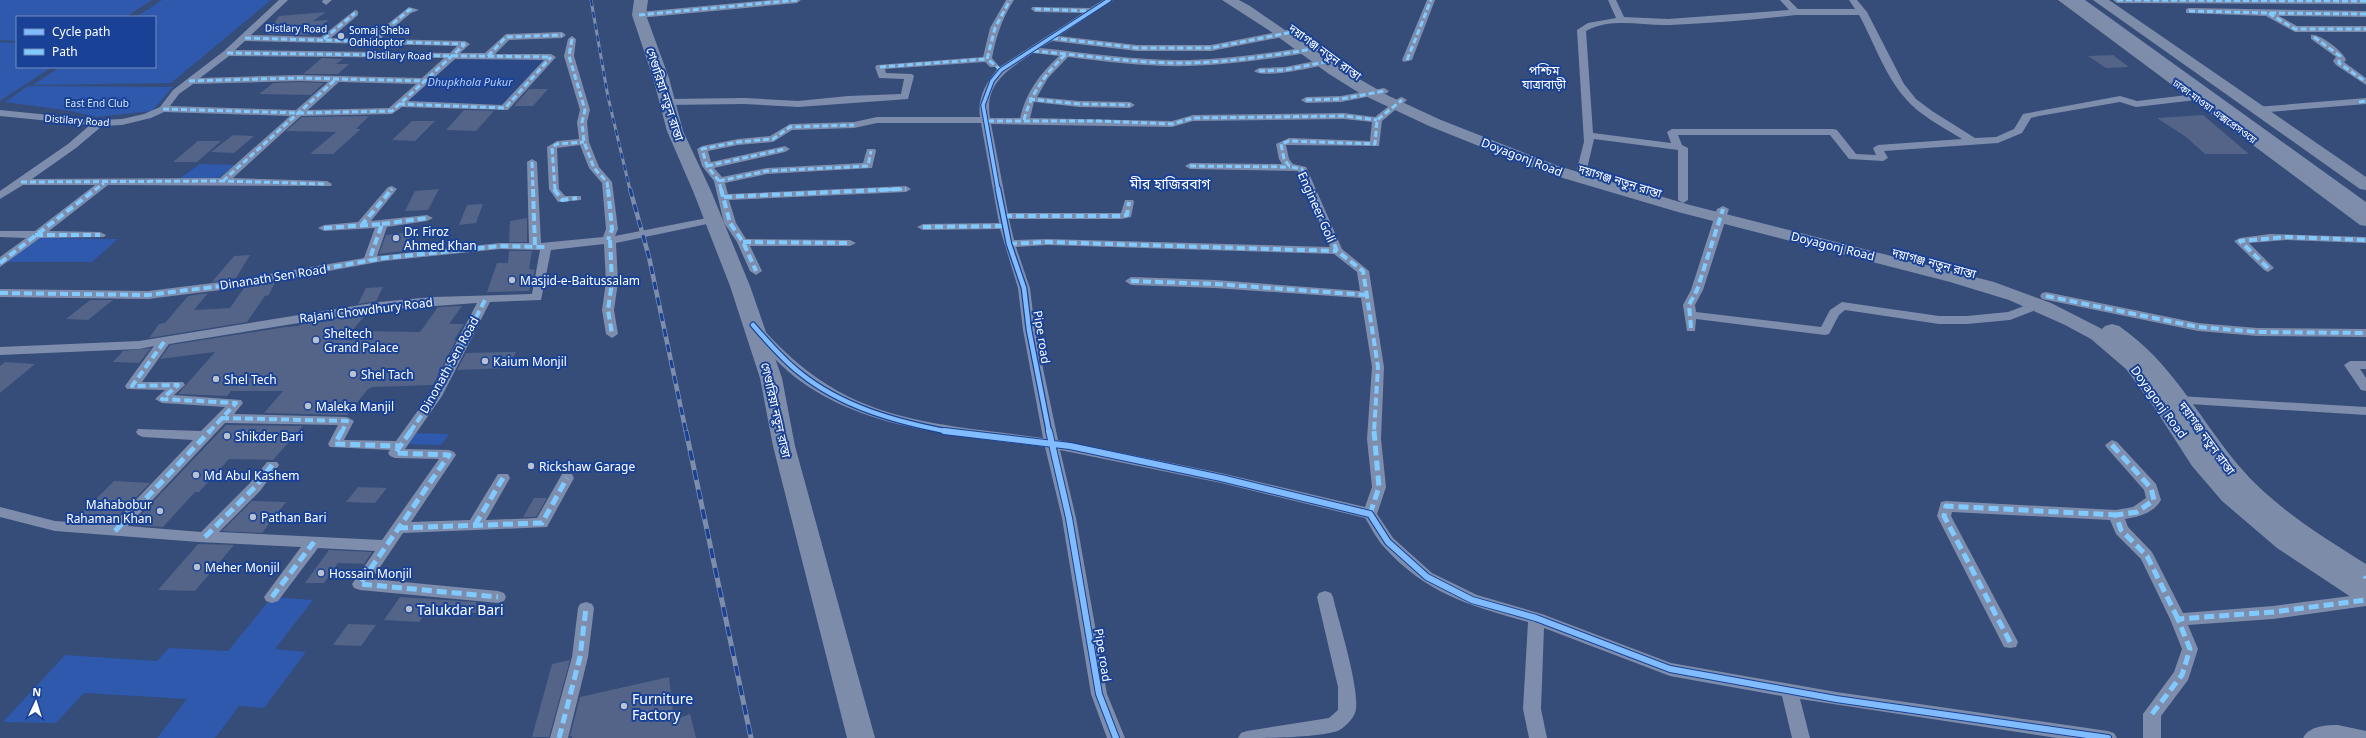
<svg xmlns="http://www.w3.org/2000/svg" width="2366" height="738" font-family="'Noto Sans','Noto Sans Bengali',sans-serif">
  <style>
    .green { fill: #2e59ac }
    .water { fill: #2c4987 }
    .building { fill: #536488 }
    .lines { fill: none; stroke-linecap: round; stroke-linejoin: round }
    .street { fill: #7e8dab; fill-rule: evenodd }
    .primary { fill: #7d8da9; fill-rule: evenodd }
    .highway { fill: #7e8dab; fill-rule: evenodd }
    .rail-far2-casing { stroke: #7e8dab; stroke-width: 3 }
    .rail-far1-casing { stroke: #7e8dab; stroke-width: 4.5 }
    .rail-casing { stroke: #7e8dab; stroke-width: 5 }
    .rail-far2 { stroke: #194296; stroke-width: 2; stroke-dasharray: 6; stroke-linecap: butt }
    .rail-far1 { stroke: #194296; stroke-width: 3; stroke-dasharray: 8; stroke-linecap: butt }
    .rail { stroke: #194296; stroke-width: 3.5; stroke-dasharray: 10; stroke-linecap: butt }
    .quiet-far2 { stroke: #80caff; stroke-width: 3; stroke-dasharray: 6 3; stroke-linecap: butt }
    .quiet-far1 { stroke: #80caff; stroke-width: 4; stroke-dasharray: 8 4; stroke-linecap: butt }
    .quiet { stroke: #80caff; stroke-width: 5; stroke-dasharray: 10 5; stroke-linecap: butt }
    .cycleway-far2-casing { stroke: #194296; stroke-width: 5.5 }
    .cycleway-far1-casing { stroke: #194296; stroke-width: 7 }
    .cycleway-casing { stroke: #194296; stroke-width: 8 }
    .cycleway-far2 { stroke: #80bcff; stroke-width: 3.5 }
    .cycleway-far1 { stroke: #80bcff; stroke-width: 4.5 }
    .cycleway { stroke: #80bcff; stroke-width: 6 }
    .poi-dot { fill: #b9c0d0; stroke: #194296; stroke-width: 1.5 }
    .labels { text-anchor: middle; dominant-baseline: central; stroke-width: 4; stroke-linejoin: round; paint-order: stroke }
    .far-street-label { font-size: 10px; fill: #fff; stroke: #194296 }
    .far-poi-label { font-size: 10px; fill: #fff; stroke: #194296; text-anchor: start }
    .far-park-label { font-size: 10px; fill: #d2e1fb; stroke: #194296 }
    .far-water-label { font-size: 11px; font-style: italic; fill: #b8cef7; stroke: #194296 }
    .street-label { font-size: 12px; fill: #fff; stroke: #194296 }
    .far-quarter-label { font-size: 12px; fill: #fff; stroke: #194296 }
    .poi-label { font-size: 12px; fill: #fff; stroke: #194296; text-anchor: start }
    .quarter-label { font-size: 14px; fill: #fff; stroke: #194296 }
    .near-poi-label { font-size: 14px; fill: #fff; stroke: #194296; text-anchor: start }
  </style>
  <rect width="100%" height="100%" fill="#364c79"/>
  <path class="green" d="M0,0H152L126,17H17V41L0,40Z
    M162,0H271L171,83L33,85L60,67H155V17H136Z
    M0,42L17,43V67H52L0,101Z
    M28,86L173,87L152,111L96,117L71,111L5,102Z
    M200,164L236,165L217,179H179Z
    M35,238L118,239L92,262H7Z
    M411,433L449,434L441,445L403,444Z
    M272,597L313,600L275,649L306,652L264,708L239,706L215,738H157L187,699L84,693L56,723L3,722L65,655L157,661L169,648L228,651Z"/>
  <path class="water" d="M466,58L547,59L503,106L405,103L448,62Z"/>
  <path class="building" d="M326,12L313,21L329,20L308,35L267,34L279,16Z
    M2113,55L2129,67L2106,68L2088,56Z
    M322,58L343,59L336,64H349L338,74H303Z
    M273,83L299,82L324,83L311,95L259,94Z
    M529,89H548L533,106H514Z
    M464,110L494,111L476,131L446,130Z
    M2203,115L2249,154H2205L2186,137L2157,118Z
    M369,116L356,129H361L333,154H310L336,132L286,131L302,117Z
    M412,121H435L415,141L392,140Z
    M233,135L254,136L234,153L211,152Z
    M198,141H221L197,162H173Z
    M439,189L428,210L405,211L415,191Z
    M483,204L476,223L459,225L467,205Z
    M527,218V242H509L510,221Z
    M412,232L403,251L379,254L386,235Z
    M509,251H532L529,269L535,270L529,291L487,292L497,263H508Z
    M250,255L236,278L212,282L234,256Z
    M275,282L269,295L265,296L247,322L149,338L159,324L165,323L188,296L208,293L194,310L230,308L244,288Z
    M383,287L376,301L358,304L366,288Z
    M90,300H113L88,320L66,319Z
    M462,306L449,324H464L454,340H456L433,385L373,387L368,389L347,415L264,413L283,391H231L227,396L178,394L215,352L160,359L170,345L286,327L299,326L301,324L366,314L352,331L420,332L438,307Z
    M151,348L139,363L113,362L123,351Z
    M516,352L507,368L457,370L466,353Z
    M5,362L35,364L0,393V366Z
    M226,425L303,426L273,460L229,459L199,492H195L163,527L131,525Z
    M114,481L150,483L111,523L74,521Z
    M358,487L387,488L375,503L346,502Z
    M534,498H547L536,517H523Z
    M252,501L286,502L262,533L222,531Z
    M198,544L234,545L195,591L158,590Z
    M329,550L372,552L364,564L338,563L324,583H305Z
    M400,597L476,602V613L427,611L419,622L384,620Z
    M348,624L376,625L361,646L333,645Z
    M570,660L549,737H532L552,664Z
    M669,677L674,720L690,714L696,738H572V736H570L580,697Z"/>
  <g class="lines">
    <path class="street" d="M279,0H288L251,35L321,37L355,10L358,11V15L331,38L369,39L409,7L419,10L411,13L380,39L465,41L470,44L460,53H485L506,34L562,32L566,35L562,38L509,40L495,54H551L556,57L508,110L402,107L392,114L301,116L233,178L327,181L332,184L331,186L108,185L49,231L100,232L106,235L104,237L40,238L0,267V257L26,238L0,237V231H35L95,185H23L0,199V191L68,144L90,125L0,116V110L99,120L122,119L144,114L160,107L173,90L224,51ZM245,41L457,46L450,53L235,50ZM229,56L444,58L422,78L299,75L200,78ZM455,59L544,60L502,105L408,101ZM299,81L328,82L296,110L170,106L179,94L193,84ZM339,82L416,84L389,108L308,110ZM164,112L290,116L220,178L32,179L76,148L102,126L122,125L151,118Z
      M323,0H332L326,5L322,2Z
      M770,0H801L797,3L639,18L635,15L639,12Z
      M1006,0H1014C1002,18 996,37 992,58L998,65L996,67H990L985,62L885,69L886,73L912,74L914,76L908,99L798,107L744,104L667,105L662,102L667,99L744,98L798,101L848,96L901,94L904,79L879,78L875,67L877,65L983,57L990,28Z
      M1103,0H1113L1059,36L1137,45H1211L1298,28L1302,31L1298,34L1211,51H1137L1052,41L1040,48C1090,53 1139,61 1189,60C1233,59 1276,52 1319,45L1324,48L1319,51C1276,58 1233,65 1189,66C1149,67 1108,62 1068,57L1048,78L1037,97L1079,101L1130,102L1135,105L1130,108L1079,107L1034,102L1030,118L1172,121L1193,115L1344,113L1375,117L1399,98L1402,97L1407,100L1382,121L1379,146L1286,145L1289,159L1293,164L1306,167L1307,169L1342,249L1369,271L1384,367L1381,439L1386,487L1377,514L1393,538L1432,573L1477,595L1542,614L1671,663L1836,692L2108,731L2114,733L2117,738H2057L1800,699L1810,738H1792L1782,696L1670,676L1544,628L1541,709L1547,738H1529L1523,709L1528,622C1470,606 1425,593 1383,546C1376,538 1371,527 1365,518L1221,483L1060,450L1076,518L1107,694L1125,738H1107L1091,694L1062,518L1045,447C942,433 819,429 753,332L755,329H763C847,424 928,422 1043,438L1023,330L1018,288L1000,229L923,230L917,227L923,224L999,223L981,123H877L854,128L792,130L773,142L738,145L708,151L711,162L785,146L790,149L785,152L714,168L722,177L767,168L863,163L867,149H875L876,151L872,168L767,174L725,183L728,194L906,186L911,189L906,192L729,200L736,223L746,239L850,240L856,243L850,246H750L762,271L756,275L750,271L737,242L724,223L714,181L702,166L697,149L702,146L738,139L770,136L790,124L854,122L877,117H980C977,98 986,83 998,68L1083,13L1035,12L1031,9L1032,7L1090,8ZM1033,53L1059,56C1039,75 1026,92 1020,118H990C984,83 1008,70 1033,53ZM1344,119L1372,122L1370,141L1289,138L1276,144L1279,159L1282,164L1190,163L1185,166L1190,169L1298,171L1330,247L1047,239L1014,240L1009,219H1121L1131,217L1134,202L1133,200H1125L1121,213H1008L991,124L1172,127L1193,121ZM1047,245L1334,254L1357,272L1360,291L1215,280L1131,277L1125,281L1131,285L1215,288L1361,298L1372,367L1367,439L1372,487L1365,507L1221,473L1058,440L1035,330L1030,288L1016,247Z
      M1427,0H1435L1412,60L1404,62L1402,60Z
      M1608,0H1616L1624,17L1668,19L1789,10L1780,0H1789L1798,9H1855L1849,0H1857L1867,12L1904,84L1916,99L1932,111L1975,138L1996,137L2014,129L2023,114L2120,96L2137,101L2196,94L2201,97L2196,100L2136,107L2120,102L2039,116L2031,118L2022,133L1998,143L1884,151L1888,158L1883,161L1849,159L1830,135H1678L1682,145L1688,148V200L1683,203L1678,200V150L1594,139L1587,169L1582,172L1577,169L1584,142L1577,30L1588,23L1616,18ZM1796,15H1859C1874,42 1884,74 1905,98C1919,115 1943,127 1962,139L1878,145L1873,148L1876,155L1856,154L1837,130L1833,129H1672L1667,132L1671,143L1593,133L1586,31C1612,17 1641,26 1670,25C1712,23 1754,20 1796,15Z
      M2113,0H2366V4L2117,3Z
      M2189,8L2366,11V17L2279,16L2297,26H2366V32H2295L2266,16L2186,13V9Z
      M2311,35C2319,33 2344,52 2346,60L2344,62L2366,78V85L2336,65L2333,61L2336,57L2311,39Z
      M572,36L576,39L574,56L590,110L587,122L589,142L599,167L612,182L618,229L615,236L712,217L718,220L712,223L616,243L618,282L614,310L618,334L612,338L606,334L602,310L606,282L604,244L551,250L541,300L490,302L442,396L405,449L449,450L454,452L456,455L411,522L470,520L498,474H508L510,478L486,520L537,518L562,474H572L574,478L547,527L403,533L372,579L498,591L504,593L506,597L504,601L498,603L360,590L354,588L352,584L375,551L318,548L278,601L272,603L266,601L264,597L301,547L198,542L55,531L0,517V507L55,521L112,525L193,440L143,437L138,435L136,432L138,429L201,431L225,407L162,403L155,399L165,390L127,389L125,386L154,346L139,349L0,355V347L139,341L379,302L433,297L532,294L540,250L500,249L384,261L229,289L148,299L0,297V289L148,291L229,281L364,258L375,228L324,231L318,228L324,225L358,222L388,187L392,186L397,189L371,221L427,215L433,218L427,221L387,227L377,256L500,243H529L527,162L532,159L537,162L541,243L603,237L606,229L602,183L589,168L580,145L557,148L559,189L565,196H581V200L558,202L549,189L547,147L557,141L579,139L577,122L580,110L564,56L568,39ZM477,303L429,395L396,441L344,440L354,421L347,417L234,414L243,403L241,400L174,395L185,385L183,382H142L169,344L379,310ZM225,423L338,425L328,444L330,447L390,450L388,453L390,456L395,458L439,459L382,540L219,532L260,491L277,468L279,465L277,462H267L250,483L201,532L128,526Z
      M1335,57L1340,60L1338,62C1324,65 1264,80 1254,71L1259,68L1285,67Z
      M1384,88L1389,91L1387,93L1341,102L1306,103L1301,100L1306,97L1341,96Z
      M2366,98V104L2256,113L2251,110L2256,107Z
      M1723,206L1729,209L1703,290L1695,305L1696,312L1821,327L1830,310L1842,302L1939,316H1967L2008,312L2037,301L2043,305L2041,308L2010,320L1967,324H1939L1845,310L1839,315L1829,334L1825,335L1696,319L1695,331H1687L1683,305L1691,290L1717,209Z
      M2270,234L2366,237V243L2286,240L2249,243L2274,268L2268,272L2264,270L2234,241L2240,238Z
      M2046,292L2198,323L2257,328L2366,329V337L2257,336L2198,331L2042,299L2040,296L2042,293Z
      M2350,361H2366V369H2360L2366,378V391L2361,390L2344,365Z
      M2179,396L2366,407V415L2174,403L2172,400L2174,397Z
      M2112,440L2117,442L2156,484L2161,500C2154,513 2138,517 2125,519L2128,527L2152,552L2183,613L2273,606L2366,594V606L2273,619L2188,625L2198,649L2188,680L2161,716V738H2143V714L2174,672L2182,649L2170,619L2141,559L2116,534L2110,520L1952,512L1951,516L2018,642L2016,647L2010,648L2004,647L1937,516L1941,502L1946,501L2116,510L2133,507L2146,498L2144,490L2107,448L2105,445Z
      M1325,591L1331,593L1333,597C1338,620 1362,694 1355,713C1353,719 1344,728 1338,731C1315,738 1264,738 1238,738L1241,733L1247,731L1329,718L1338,710V687L1317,597L1319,593Z
      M586,602L592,604L594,608L588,657L568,738H550L572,657L578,608L580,604Z
      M2338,725L2366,731V738H2303C2309,726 2326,725 2338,725Z"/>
    <path class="primary" d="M634,0H648L646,15L669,78L683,131L711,191L750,286L782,378L795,446L875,738H847L773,446L760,378L730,286L693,191L667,131L653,78L632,15Z
      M1222,0H1239L1250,6L1340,68L1389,96L1441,120L1558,166L1690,205L1994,282L2051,303L2102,329L2105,326L2112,324L2119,326C2173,363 2198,417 2239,466C2274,507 2321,536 2366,564V604L2357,601L2277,548L2222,501L2192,466L2154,407L2126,369L2091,339L2065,325L2009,300L1950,282L1678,212L1546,173L1429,126L1361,94L1329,74L1270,31Z
      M2058,0H2074L2366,213V226L2360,225Z
      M2093,0H2109L2366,177V190L2360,189Z"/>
    <path class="highway" d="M2069,0H2085L2366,202V217L2359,215Z"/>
    <defs>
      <path id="rail-far2" d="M591,0L608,97L630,190"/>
      <path id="rail-far1" d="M630,189L649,257L686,432"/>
      <path id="rail" d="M686,431L751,738"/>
    </defs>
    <use href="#rail-far2" class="rail-far2-casing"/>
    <use href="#rail-far1" class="rail-far1-casing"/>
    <use href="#rail" class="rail-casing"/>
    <use href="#rail-far2" class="rail-far2"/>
    <use href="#rail-far1" class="rail-far1"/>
    <use href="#rail" class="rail"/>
    <path class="quiet-far2" d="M2117,0L2366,1
      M1035,9L1090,11
      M2189,11L2268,13
      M2366,14L2268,13L2295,29H2366
      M639,15L797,0
      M2314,37L2340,56L2339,63L2366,82
      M245,38L465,44
      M1052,38L1137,48H1211L1298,31
      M324,39L355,13
      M572,39L569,56L585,110L582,122L584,142L594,168L607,182L608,190
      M372,41L409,10H415
      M1033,51C1085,55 1137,64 1188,63C1232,62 1276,55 1319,48
      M227,53L551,57
      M488,56L506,37L562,35
      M1407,60L1431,0
      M880,67L987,59
      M1001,70L987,59L995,28L1010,0
      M1259,71L1285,70L1335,60
      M189,81L299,78L426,81
      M1029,99L1079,104L1130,105
      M1306,100L1341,99L1384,91
      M2359,102L2366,101
      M399,104L505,108L551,57
      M163,109L299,113L392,111L465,44
      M1024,120C1031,93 1046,73 1066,54
      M988,121H1098L1172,124L1193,118L1344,116L1377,120
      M532,162L533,190
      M707,166L785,149
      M1190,166L1290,167
      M223,181L336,79
      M719,181L767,171L868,166L871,151
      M21,182L223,181L327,184
      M95,190L104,183
      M391,190L392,189
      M555,190L552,147L557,144L584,142
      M721,190L719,181L707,166L702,149L738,142L773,139L790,127L854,125
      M878,190L906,189
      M1311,190L1302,169L1290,167L1284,159L1281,144L1289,141L1375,144L1377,120L1402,100"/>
    <path class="quiet-far1" d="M533,189L535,247
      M554,189L562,200L577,198
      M608,189L612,229L608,240
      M721,189L730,223L743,242L756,271
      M1311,189L1337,251L1363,271L1378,367L1374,432
      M724,197L901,189
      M1004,216H1121L1127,215L1129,202
      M382,224L427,218
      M361,226L392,189
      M923,227L1005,226
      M324,228L382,224L369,261
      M35,235H100
      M610,240L612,282L608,310L612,334
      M743,242L850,243
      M1009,244L1047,242L1337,251
      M0,263L96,189
      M2268,268L2240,241L2286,237L2366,240
      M1131,281L1215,284L1367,295
      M0,293L148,295L229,285L384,258L500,246L546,247
      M2046,296L2198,327L2257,332L2366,333
      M1691,328L1689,305L1697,290L1723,209
      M164,342L132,386L178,385L162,399L236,403L209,432
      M221,418L347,421L342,432
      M410,432L435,396L485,300"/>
    <path class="quiet" d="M342,431L335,444L400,446
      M411,431L395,453L449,455L360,584L498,597
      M2112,445L2151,488L2154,500L2137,512L2116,515L2121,530L2147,556L2178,619
      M1370,514L1379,487L1374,431
      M475,525L503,478
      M398,528L542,523L567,478
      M115,531L210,431
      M205,537L255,487L272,465
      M2365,576L2366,578
      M272,597L314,542
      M2010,642L1944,516L1946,506L2116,515
      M2152,714L2182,675L2190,649L2178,619L2273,612L2366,600
      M559,738L580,657L586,608"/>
    <defs>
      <path id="cycleway-far2" d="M998,190L983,105L992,81L1001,70L1109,0"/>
      <path id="cycleway-far1" d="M998,189L1009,244L1024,288L1029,330L1049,432
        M753,325C768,342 782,359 800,373C842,407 897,422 950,432"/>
      <path id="cycleway" d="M944,431L1070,446L1221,478L1370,514L1388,542L1427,577L1472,600L1536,618L1670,669L1836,699L2108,738
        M1049,431L1069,518L1099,694L1116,738"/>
    </defs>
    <use href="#cycleway-far2" class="cycleway-far2-casing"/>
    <use href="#cycleway-far1" class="cycleway-far1-casing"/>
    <use href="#cycleway" class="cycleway-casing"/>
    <use href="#cycleway-far2" class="cycleway-far2"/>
    <use href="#cycleway-far1" class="cycleway-far1"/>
    <use href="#cycleway" class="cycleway"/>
  </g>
  <g class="poi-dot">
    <circle cx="341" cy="36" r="4"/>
    <circle cx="396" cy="238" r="4"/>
    <circle cx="512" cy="280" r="4"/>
    <circle cx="316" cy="340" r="4"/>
    <circle cx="485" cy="361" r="4"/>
    <circle cx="353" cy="374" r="4"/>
    <circle cx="216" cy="379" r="4"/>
    <circle cx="308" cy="406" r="4"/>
    <circle cx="227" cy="436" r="4"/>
    <circle cx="531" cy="466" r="4"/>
    <circle cx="196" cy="475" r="4"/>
    <circle cx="160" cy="511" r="4"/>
    <circle cx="253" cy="517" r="4"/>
    <circle cx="197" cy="567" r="4"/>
    <circle cx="321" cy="573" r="4"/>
    <circle cx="409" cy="609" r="4"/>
    <circle cx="624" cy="706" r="4"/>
  </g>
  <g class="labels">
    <g class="far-street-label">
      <text transform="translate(296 28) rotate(1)">Distlary Road</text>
      <text transform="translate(399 55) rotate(1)">Distilary Road</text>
      <text transform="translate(2215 111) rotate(36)">ঢাকা-মাওয়া এক্সপ্রেসওয়ে</text>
      <text transform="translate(77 120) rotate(4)">Distilary Road</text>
    </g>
    <g class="far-poi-label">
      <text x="349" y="30">Somaj Sheba<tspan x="349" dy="12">Odhidoptor</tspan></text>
    </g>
    <g class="far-park-label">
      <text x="97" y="103">East End Club</text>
    </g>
    <g class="far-water-label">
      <text x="470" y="81">Dhupkhola Pukur</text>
    </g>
    <g class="street-label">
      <text transform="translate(1325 52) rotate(36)">দয়াগঞ্জ নতুন রাস্তা</text>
      <text transform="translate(665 94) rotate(72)">গেণ্ডারিয়া নতুন রাস্তা</text>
      <text transform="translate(1522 157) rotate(21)">Doyagonj Road</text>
      <text transform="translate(1620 181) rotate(17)">দয়াগঞ্জ নতুন রাস্তা</text>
      <text transform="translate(1317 207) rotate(66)">Engineer Goli</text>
      <text transform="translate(1833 246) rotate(14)">Doyagonj Road</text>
      <text transform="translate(1934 263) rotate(15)">দয়াগঞ্জ নতুন রাস্তা</text>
      <text transform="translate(273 277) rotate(-9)">Dinanath Sen Road</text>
      <text transform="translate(366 310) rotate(-7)">Rajani Chowdhury Road</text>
      <text transform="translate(1042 337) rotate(81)">Pipe road</text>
      <text transform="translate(449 365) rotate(-61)">Dinonath Sen Road</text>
      <text transform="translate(2159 402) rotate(54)">Doyagonj Road</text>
      <text transform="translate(776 410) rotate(77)">গেণ্ডারিয়া নতুন রাস্তা</text>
      <text transform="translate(2207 438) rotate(54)">দয়াগঞ্জ নতুন রাস্তা</text>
      <text transform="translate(1103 655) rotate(81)">Pipe road</text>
    </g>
    <g class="far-quarter-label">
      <text x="1544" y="70">পশ্চিম<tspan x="1544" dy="14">যাত্রাবাড়ী</tspan></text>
    </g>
    <g class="poi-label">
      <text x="404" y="231">Dr. Firoz<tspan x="404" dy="14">Ahmed Khan</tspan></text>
      <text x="520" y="280">Masjid-e-Baitussalam</text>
      <text x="324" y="333">Sheltech<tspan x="324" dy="14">Grand Palace</tspan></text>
      <text x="493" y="361">Kaium Monjil</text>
      <text x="361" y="374">Shel Tach</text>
      <text x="224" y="379">Shel Tech</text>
      <text x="316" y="406">Maleka Manjil</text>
      <text x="235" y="436">Shikder Bari</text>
      <text x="539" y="466">Rickshaw Garage</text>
      <text x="204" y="475">Md Abul Kashem</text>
      <text x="152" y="504" text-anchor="end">Mahabobur<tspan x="152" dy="14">Rahaman Khan</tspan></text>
      <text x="261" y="517">Pathan Bari</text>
      <text x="205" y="567">Meher Monjil</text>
      <text x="329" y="573">Hossain Monjil</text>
    </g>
    <g class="quarter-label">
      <text x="1170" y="183">মীর হাজিরবাগ</text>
    </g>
    <g class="near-poi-label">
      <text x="417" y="609">Talukdar Bari</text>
      <text x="632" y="698">Furniture<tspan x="632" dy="16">Factory</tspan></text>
    </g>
  </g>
  <rect x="16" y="16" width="140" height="52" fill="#194296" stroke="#758ec0"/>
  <rect x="24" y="29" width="20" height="6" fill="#80bcff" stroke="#758ec0"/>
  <text x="52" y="36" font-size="12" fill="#ffffff">Cycle path</text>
  <rect x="24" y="49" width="20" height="6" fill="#80caff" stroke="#758ec0"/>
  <text x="52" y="56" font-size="12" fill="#ffffff">Path</text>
  <g transform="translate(36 702) rotate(4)" stroke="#194296" stroke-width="3" paint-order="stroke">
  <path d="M0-3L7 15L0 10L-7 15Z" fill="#ffffff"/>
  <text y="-6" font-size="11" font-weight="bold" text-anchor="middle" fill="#ffffff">N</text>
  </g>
</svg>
